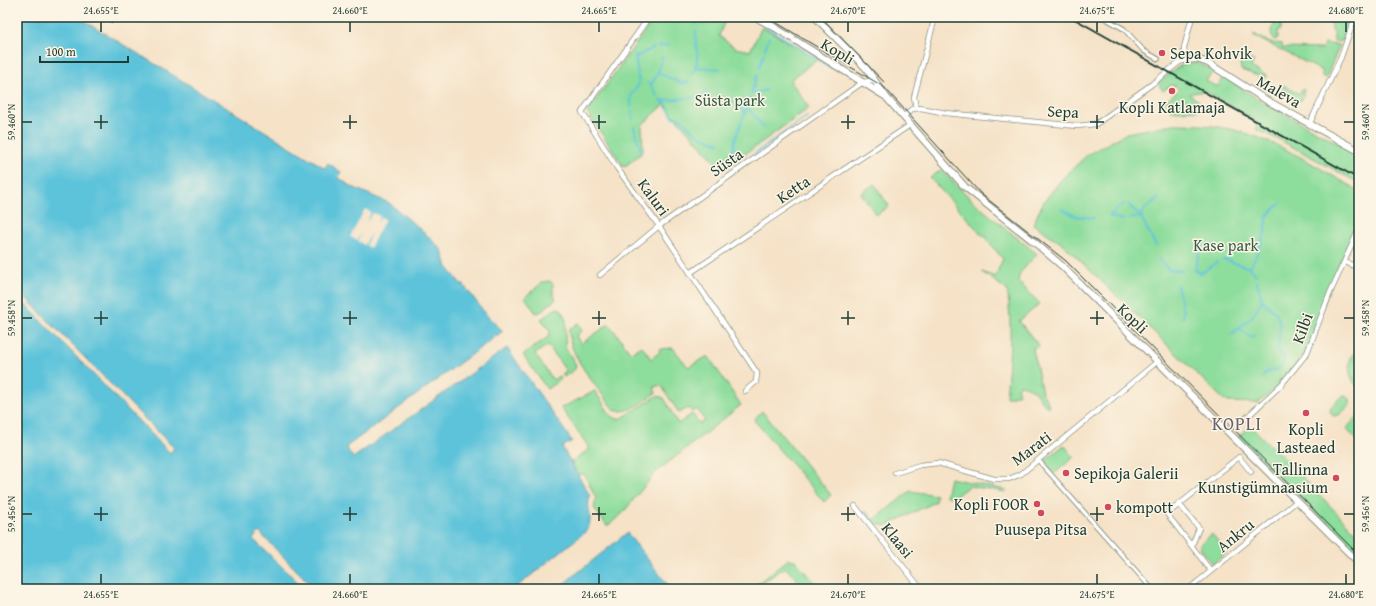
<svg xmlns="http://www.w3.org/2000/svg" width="1376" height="606" font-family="'Gentium Book Plus',serif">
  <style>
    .green { fill: #8ddd9c; stroke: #568d68 }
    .water { fill: #5dc3da; stroke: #3e8087 }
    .pier { fill: #f5e2c7 }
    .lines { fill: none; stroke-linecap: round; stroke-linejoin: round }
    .stream { stroke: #5dc3da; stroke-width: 2 }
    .pedestrian-casing { stroke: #8a907e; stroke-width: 5.5 }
    .minor-casing { stroke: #8a907e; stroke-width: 6 }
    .tertiary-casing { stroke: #8a907e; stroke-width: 8 }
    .pedestrian { stroke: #fff; stroke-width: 3.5 }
    .minor { stroke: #fff; stroke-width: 4.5 }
    .tertiary { stroke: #fff; stroke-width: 6 }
    .tram { stroke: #1f3d34; stroke-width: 1 }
    .rail { stroke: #1f3d34; stroke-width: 2 }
    .ticks { fill: none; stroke: #1f3d34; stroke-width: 1.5 }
    .poi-dot { fill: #d1495b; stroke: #fcf5e5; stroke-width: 1.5 }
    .labels { text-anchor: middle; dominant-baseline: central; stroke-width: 3; stroke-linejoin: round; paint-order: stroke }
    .street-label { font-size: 16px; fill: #1f3d34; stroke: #fcf5e5 }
    .poi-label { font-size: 16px; fill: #1f3d34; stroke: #fcf5e5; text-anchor: start }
    .park-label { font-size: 16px; fill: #355d49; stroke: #fcf5e5 }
    .quarter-label { font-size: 18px; letter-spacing: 1px; fill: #64606e; stroke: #fcf5e5 }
    .neatline { fill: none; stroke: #1f3d34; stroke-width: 1.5 }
    .ticks-label { font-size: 10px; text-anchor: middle; fill: #1f3d34 }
  </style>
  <rect width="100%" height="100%" fill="#fcf5e5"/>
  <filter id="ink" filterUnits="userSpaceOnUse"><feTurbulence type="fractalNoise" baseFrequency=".025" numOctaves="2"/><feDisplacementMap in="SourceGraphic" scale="8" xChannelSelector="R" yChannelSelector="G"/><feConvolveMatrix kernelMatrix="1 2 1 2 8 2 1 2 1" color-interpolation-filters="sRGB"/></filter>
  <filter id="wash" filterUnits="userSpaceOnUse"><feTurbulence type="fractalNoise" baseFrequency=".012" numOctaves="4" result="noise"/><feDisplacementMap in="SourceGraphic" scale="16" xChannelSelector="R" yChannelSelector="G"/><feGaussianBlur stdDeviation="0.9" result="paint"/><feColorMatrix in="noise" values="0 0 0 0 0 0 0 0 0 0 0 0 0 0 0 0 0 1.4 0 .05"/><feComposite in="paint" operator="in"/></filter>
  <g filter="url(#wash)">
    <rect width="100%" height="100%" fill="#f5e2c7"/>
    <path class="green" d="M655,17H726L719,36L735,48L750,51L762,27L818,59L790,80L809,108L723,170L664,105L642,125L643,152L624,167L587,112Z
      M1276,18L1348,22L1342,41L1334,42V31H1332V23L1281,22V30H1278V39L1275,40L1271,34Z
      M1254,34L1271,43L1282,44V48L1323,49L1324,44L1340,45L1326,78L1321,76L1323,71L1253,36Z
      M1247,59L1254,61L1251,67L1267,76L1264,78L1241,70L1240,63Z
      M1194,62L1214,70L1206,81L1217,87L1224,77L1261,101L1358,154L1359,183L1280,140L1257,130L1256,121L1204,91L1188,94L1199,101L1198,110L1172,111L1165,101L1179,90L1175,85L1173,86L1172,84L1163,91L1158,83L1178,67Z
      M1284,85L1299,94L1302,89L1304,90L1302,100L1296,102L1282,90Z
      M1173,124C1191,124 1208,125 1225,128C1273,137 1317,167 1359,191V224L1336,271L1307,349L1283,382L1258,403L1228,402L1223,399L1064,245L1033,224L1043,203L1061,180L1087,155L1127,133Z
      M941,170L976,204L1037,254L1020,273L1018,281L1040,304L1019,321L1039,346L1033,348L1042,393L1047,400L1049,406H1046C1038,397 1032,385 1019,385L1017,388L1019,394L1006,398C1009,362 1013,326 1007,290L982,272L995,277L1003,259L986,239L988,237L986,236L984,237L930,178Z
      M874,184L889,206L876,215L861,193Z
      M550,281L553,284V293L556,299L539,313L535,312L525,297L543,282Z
      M557,308L561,309L566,320L565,346L576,365L575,369L564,377L562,374L566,371L548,345L535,354L553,380L559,376L561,379L547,389L523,355L548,337L550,331L541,319Z
      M578,323L582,331L576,336L581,344L609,324L631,353L642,346L651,359L660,352L659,349L673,348L688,367L708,356L741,405L655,473L622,514L607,526L594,508L596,498L584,474H578L571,462L590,449L561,408L595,391L611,416L617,419L622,418L657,396L664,398L678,424L692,414L700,424L705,421L697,409L692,412L688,408L679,413L661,385L654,387L656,393C644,401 628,415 614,410C599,389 568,356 569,330Z
      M1359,348V389C1348,376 1344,360 1359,348Z
      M1345,396L1350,399V405L1339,415L1333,416L1330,411C1331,405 1339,397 1345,396Z
      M762,411L831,495L824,502L754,420Z
      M1359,415V442L1346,429Z
      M1250,426L1291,465L1359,536V556L1238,437Z
      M1064,445L1074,457L1054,474L1043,462Z
      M950,478L1006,490V492L969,486L954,497L946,496Z
      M910,491L936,495L935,502L886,526L871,522L863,512L866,511L874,520Z
      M1212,534L1227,552L1213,564L1200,548V544Z
      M789,559L795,560L820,589H805L785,567L758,586L757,584Z"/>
    <path class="water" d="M17,17H78L325,168L328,163L341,172L338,177L350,186L389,203L418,227L442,250L447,267L461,284H463L488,317L503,331L346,447L353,458L507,348L572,441L562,447L590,496C585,510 596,518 585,532L514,589H315L259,532L253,539L305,589H17V296L170,453L174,448L17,289Z
      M627,533L671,589H557Z"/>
    <path class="pier" d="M365,209L371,212L367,221L373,213L380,216L377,224L381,217L385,219L370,248L366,245L371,234L364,245L358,241L361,234L357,240L350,237Z"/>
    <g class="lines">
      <path class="stream" d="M696,17V24
        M766,27L831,68
        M658,47L668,45
        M765,49L769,37
        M636,57L653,48
        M696,67L720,69
        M759,68L764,54
        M658,73L681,83L688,82
        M757,75L751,94L767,90
        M691,76C703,56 694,51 696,31
        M648,83L651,85L657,96
        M651,85L658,73L662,57
        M700,96L708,93
        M730,100L736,104L746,113
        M660,101L666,104L673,117L682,119C694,134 700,137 719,143
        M661,101L695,97
        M631,107V95L639,84L635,54
        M748,108L764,128
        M632,111L633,119
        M634,127L641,151
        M730,155L734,149V143L750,98
        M728,173L807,117
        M1128,204L1140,216
        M1062,209L1075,216L1094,218
        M1141,217L1145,209L1158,198
        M1129,219L1141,217L1156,246
        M1123,220L1109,216L1124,204
        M1200,249L1195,270L1202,273L1217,262
        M1159,259L1169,270L1182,271
        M1223,260H1226L1250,268L1256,275
        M1250,268C1258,253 1267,234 1267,216L1280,204
        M1257,281L1262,300L1277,314L1280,324L1278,351L1284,356V363L1277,370L1265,373L1263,377
        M1177,285L1183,310V318
        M1239,328L1251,337L1254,336
        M1232,334L1252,317L1262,300"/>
    </g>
  </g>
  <g filter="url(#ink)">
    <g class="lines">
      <defs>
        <path id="pedestrian" d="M1103,17L1124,29L1144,51L1158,59
          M1039,461L1152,589"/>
        <path id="minor" d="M649,17L582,112L617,168L659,226L757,373L756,382L745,391
          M916,108L914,97L935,17
          M903,117L912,109L921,108L946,113L1077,126L1096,124L1152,84L1178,63L1185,60L1184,48L1192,17
          M1310,123L1341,57L1355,17
          M1345,262L1359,268
          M690,273L910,125
          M600,275L659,226L863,82L870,81L872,77
          M1245,419L1281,385L1307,353L1330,293L1359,229
          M895,473L920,465L938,463L994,479H1009L1021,474L1158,361
          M1179,504L1199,528L1192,545
          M855,506L921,589
          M1211,571L1167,514L1239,457L1251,472
          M1189,589L1297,501"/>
        <path id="tertiary" d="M755,17L774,27L883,95
          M815,17L866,68L886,97L965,187L1033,241L1062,266L1359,563
          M1185,60L1197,59L1208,63L1266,100L1359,151"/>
      </defs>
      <use href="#pedestrian" class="pedestrian-casing"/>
      <use href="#minor" class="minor-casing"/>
      <use href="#tertiary" class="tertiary-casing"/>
      <use href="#pedestrian" class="pedestrian"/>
      <use href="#minor" class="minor"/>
      <use href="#tertiary" class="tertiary"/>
      <path class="tram" d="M767,17L884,87L981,194L1066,261L1359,555
        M821,17L885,83"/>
      <path class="rail" d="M104,17L112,22
        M1071,17L1359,179"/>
    </g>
  </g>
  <path class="ticks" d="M101,22V32M350,22V32M599,22V32M848,22V32M1097,22V32M1346,22V32M101,115V129M350,115V129M599,115V129M848,115V129M1097,115V129M22,122H32M94,122H108M343,122H357M592,122H606M841,122H855M1090,122H1104M1344,122H1354M101,311V325M350,311V325M599,311V325M848,311V325M1097,311V325M22,318H32M94,318H108M343,318H357M592,318H606M841,318H855M1090,318H1104M1344,318H1354M101,507V521M350,507V521M599,507V521M848,507V521M1097,507V521M22,514H32M94,514H108M343,514H357M592,514H606M841,514H855M1090,514H1104M1344,514H1354M101,574V584M350,574V584M599,574V584M848,574V584M1097,574V584M1346,574V584"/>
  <g class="poi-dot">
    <circle cx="1162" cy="53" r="4"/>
    <circle cx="1172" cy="91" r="4"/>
    <circle cx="1306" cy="413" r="4"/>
    <circle cx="1066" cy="473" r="4"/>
    <circle cx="1336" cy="478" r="4"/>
    <circle cx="1037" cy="504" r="4"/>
    <circle cx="1108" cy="507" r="4"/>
    <circle cx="1041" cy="513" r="4"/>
  </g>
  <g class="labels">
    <g class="street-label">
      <text transform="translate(838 51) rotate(31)">Kopli</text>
      <text transform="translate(1279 91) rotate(30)">Maleva</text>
      <text transform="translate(1063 111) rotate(3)">Sepa</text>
      <text transform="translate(726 162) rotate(-35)">Süsta</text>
      <text transform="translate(793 189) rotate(-34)">Ketta</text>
      <text transform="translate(654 197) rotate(54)">Kaluri</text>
      <text transform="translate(1133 318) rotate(44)">Kopli</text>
      <text transform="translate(1302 328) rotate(-69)">Kilbi</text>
      <text transform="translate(1031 448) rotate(-37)">Marati</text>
      <text transform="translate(1235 535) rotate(-39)">Ankru</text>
      <text transform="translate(898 540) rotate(51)">Klaasi</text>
    </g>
    <g class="poi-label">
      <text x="1170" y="53">Sepa Kohvik</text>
      <text x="1172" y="107" text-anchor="middle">Kopli Katlamaja</text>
      <text x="1306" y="429" text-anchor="middle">Kopli<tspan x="1306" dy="18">Lasteaed</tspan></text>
      <text x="1328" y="469" text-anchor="end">Tallinna<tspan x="1328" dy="18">Kunstigümnaasium</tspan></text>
      <text x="1074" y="473">Sepikoja Galerii</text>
      <text x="1029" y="504" text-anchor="end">Kopli FOOR</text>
      <text x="1116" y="507">kompott</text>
      <text x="1041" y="529" text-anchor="middle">Puusepa Pitsa</text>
    </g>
    <g class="park-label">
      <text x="730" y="100">Süsta park</text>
      <text x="1226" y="245">Kase park</text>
    </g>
    <g class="quarter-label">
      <text x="1237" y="423">KOPLI</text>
    </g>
  </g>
  <rect width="1376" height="606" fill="none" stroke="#fcf5e5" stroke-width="44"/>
  <path d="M40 56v6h88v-6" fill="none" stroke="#1f3d34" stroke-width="2"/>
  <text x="46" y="56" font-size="12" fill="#1f3d34" stroke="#fcf5e5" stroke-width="3" paint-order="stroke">100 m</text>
  <rect x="22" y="22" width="1332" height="562" class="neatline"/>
  <g class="ticks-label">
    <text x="101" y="14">24.655°E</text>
    <text x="350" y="14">24.660°E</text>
    <text x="599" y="14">24.665°E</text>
    <text x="848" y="14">24.670°E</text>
    <text x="1097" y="14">24.675°E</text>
    <text x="1346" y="14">24.680°E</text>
    <text transform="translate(11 122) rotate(-90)" y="4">59.460°N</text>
    <text transform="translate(1365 122) rotate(-90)" y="4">59.460°N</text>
    <text transform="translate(11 318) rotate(-90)" y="4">59.458°N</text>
    <text transform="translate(1365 318) rotate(-90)" y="4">59.458°N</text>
    <text transform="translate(11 514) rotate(-90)" y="4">59.456°N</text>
    <text transform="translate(1365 514) rotate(-90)" y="4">59.456°N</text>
    <text x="101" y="598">24.655°E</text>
    <text x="350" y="598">24.660°E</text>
    <text x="599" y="598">24.665°E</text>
    <text x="848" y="598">24.670°E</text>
    <text x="1097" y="598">24.675°E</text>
    <text x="1346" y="598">24.680°E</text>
  </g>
</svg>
